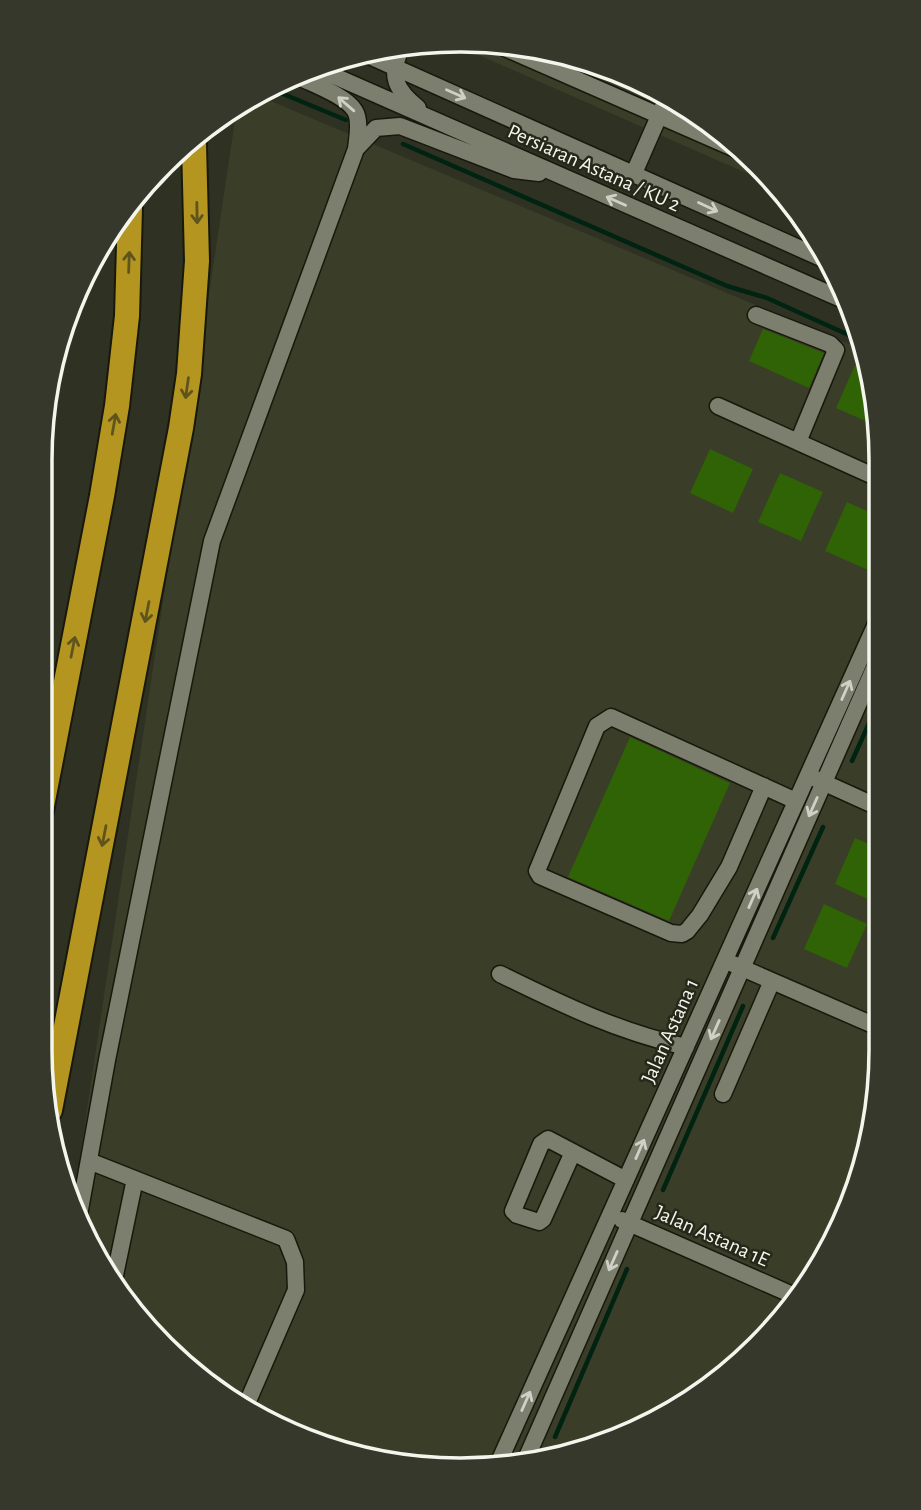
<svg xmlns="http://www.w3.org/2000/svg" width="921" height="1510" font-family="'Alegreya Sans',sans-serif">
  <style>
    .built { fill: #3a3d28 }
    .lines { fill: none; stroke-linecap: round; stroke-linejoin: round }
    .stream { stroke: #012312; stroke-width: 4.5 }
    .building { fill: #2f6305 }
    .minor-casing { stroke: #18190c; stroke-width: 19 }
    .highway-casing { stroke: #18190c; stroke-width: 28 }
    .minor { stroke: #7c7e6e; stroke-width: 16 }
    .highway { stroke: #b49520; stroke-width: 24 }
    .oneway { stroke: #d0d1c6 }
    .oneway2 { stroke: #5f541c }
    .labels { text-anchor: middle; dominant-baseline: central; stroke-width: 5; stroke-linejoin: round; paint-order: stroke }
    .street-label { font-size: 21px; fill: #f4f5ec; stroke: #26281a }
    .rim { fill: none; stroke: #f4f5ec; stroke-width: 3.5 }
  </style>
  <rect width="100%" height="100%" fill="#2f3223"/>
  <path class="built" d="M463,48H543L694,111L757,166L753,176Z
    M261,97L863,350L880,433V1077L858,1185L810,1283L717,1383L596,1447L461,1470L326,1448L227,1399L127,1305L73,1203L237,107Z"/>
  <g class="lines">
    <path class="stream" d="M276,91L346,120
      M403,144L727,286L767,298L862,341
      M852,761L880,699
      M773,938L823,827
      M663,1190L743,1006
      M555,1437L627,1269"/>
  </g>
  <path class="building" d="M763,329L824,353L809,388L749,361Z
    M855,365L867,370L879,427L836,408Z
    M710,449L753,469L733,513L690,493Z
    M780,473L823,492L801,541L758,522Z
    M847,502L880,517V544L868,570L825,551Z
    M630,737L730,783L669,921L568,877Z
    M855,838L880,849V894L876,903L835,884Z
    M824,904L867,924L847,968L804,949Z"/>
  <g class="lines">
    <defs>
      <path id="minor" d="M401,48C389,76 395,89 418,108
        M505,48L740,151
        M365,54L830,262
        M323,71L848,302
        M356,149L376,128L400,126L514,170L539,173
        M634,173L666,100
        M756,315L830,344L836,350L798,442
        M718,406L880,479
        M816,779L880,808
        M764,786L729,867L700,915L687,931L682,934L671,933L540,876L537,871L597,726L611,717L796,801
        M733,964L880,1028
        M500,974C563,1005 617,1031 686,1047
        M723,1094L772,981
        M573,1152L543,1219L539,1222L517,1215L513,1211L541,1144L548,1139L626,1180
        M89,1161L286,1239L295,1262L296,1290L245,1408
        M79,1215L107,1060L212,541L356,149C357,138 361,121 355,111C347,97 318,86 303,79
        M622,1220L797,1297
        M114,1280L135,1179
        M526,1459L880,655
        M498,1464L880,615"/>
      <path id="highway" d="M41,811L102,496L117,406L127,316L130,208
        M50,1110L181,428L189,374L197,261L194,145"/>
    </defs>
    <use href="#minor" class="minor-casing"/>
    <use href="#highway" class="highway-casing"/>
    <use href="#minor" class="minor"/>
    <use href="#highway" class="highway"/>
  </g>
  <defs><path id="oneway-shaft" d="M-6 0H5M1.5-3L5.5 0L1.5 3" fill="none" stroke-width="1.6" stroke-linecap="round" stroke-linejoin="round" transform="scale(1.75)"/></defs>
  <g class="oneway">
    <use href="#oneway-shaft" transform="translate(456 94) rotate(24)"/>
    <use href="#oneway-shaft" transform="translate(346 104) rotate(-139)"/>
    <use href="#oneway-shaft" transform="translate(616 201) rotate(-156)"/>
    <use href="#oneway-shaft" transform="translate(708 207) rotate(25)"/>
    <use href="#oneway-shaft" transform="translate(846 690) rotate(-66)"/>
    <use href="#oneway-shaft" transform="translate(813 807) rotate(114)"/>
    <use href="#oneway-shaft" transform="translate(753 898) rotate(-66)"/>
    <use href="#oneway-shaft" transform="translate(715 1030) rotate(114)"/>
    <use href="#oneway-shaft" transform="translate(640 1149) rotate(-66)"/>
    <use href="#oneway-shaft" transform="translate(613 1261) rotate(114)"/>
    <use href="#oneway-shaft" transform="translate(526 1401) rotate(-66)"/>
  </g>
  <g class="oneway2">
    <use href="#oneway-shaft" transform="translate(197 213) rotate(89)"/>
    <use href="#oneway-shaft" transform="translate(129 262) rotate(-88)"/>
    <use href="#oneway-shaft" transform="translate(187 388) rotate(98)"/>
    <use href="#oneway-shaft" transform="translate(114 424) rotate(-80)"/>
    <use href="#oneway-shaft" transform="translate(147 612) rotate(101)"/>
    <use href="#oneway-shaft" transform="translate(73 647) rotate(-79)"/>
    <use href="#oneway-shaft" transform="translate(104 836) rotate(101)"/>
  </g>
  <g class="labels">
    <g class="street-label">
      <text transform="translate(594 168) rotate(24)">Persiaran Astana / KU 2</text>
      <text transform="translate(670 1031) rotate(-66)">Jalan Astana 1</text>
      <text transform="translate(712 1236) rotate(24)">Jalan Astana 1E</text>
    </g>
  </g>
  <path d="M0 0H921V1510H0ZM460 52H461A408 408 0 0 1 869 460V1050A408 408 0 0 1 461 1458H460A408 408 0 0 1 52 1050V460A408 408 0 0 1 460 52Z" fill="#36382b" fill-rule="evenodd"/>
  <path class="rim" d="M460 52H461A408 408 0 0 1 869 460V1050A408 408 0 0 1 461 1458H460A408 408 0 0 1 52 1050V460A408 408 0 0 1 460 52Z"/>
</svg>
